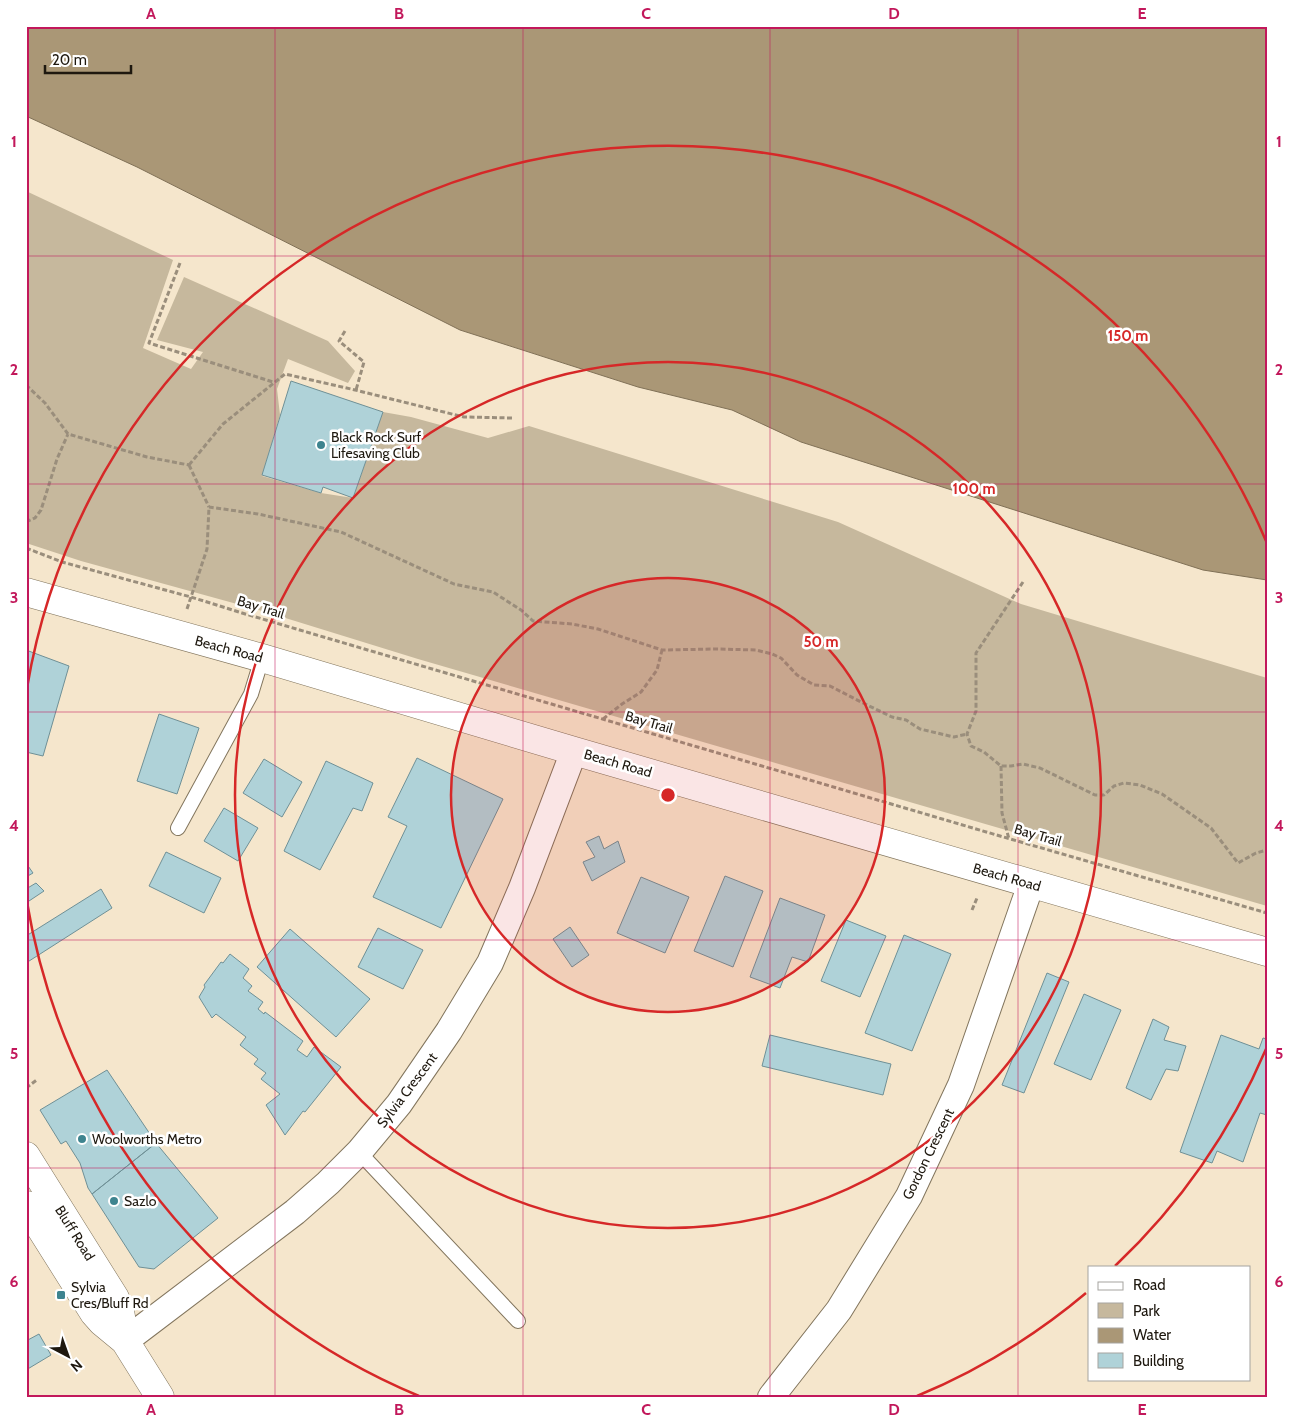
<svg xmlns="http://www.w3.org/2000/svg" width="1293" height="1423" font-family="Cabin,sans-serif">
  <style>
    .green { fill: #c6b89d }
    .water { fill: #aa9776; stroke: #807157 }
    .building { fill: #afd2d8; stroke: #6f9096 }
    .lines { fill: none; stroke-linecap: round; stroke-linejoin: round }
    .service-casing { stroke: #82755d; stroke-width: 16 }
    .minor-casing { stroke: #82755d; stroke-width: 28 }
    .secondary-casing { stroke: #82755d; stroke-width: 29 }
    .primary-casing { stroke: #82755d; stroke-width: 29 }
    .path { stroke: #9a8e7c; stroke-width: 3; stroke-dasharray: 5 2.5; stroke-linecap: butt }
    .service { stroke: #fff; stroke-width: 14 }
    .minor { stroke: #fff; stroke-width: 26 }
    .secondary { stroke: #fff; stroke-width: 28 }
    .primary { stroke: #fff; stroke-width: 28 }
    .grid { fill: none; stroke: #c2185b; stroke-width: 1; stroke-opacity: 0.55 }
    .ring { fill: none; stroke: #d62828; stroke-width: 2.5 }
    .poi-dot { fill: #3e848f; stroke: #fff; stroke-width: 2 }
    .labels { text-anchor: middle; dominant-baseline: central; stroke-width: 5; stroke-linejoin: round; paint-order: stroke }
    .poi-label { font-size: 14px; fill: #1e180f; stroke: #fff; text-anchor: start }
    .street-label { font-size: 14px; fill: #1e180f; stroke: #fff }
    .centre { fill: #d62828; stroke: #fff; stroke-width: 2.5 }
    .ring-label { font-size: 15px; text-anchor: middle; font-weight: bold; fill: #d62828; stroke: #fff; stroke-width: 5; stroke-linejoin: round; paint-order: stroke }
    .neatline { fill: none; stroke: #c2185b; stroke-width: 2 }
    .grid-label { font-size: 16px; text-anchor: middle; font-weight: bold; fill: #c2185b }
  </style>
  <rect width="100%" height="100%" fill="#f5e6cc"/>
  <path class="green" d="M26,191L173,260L143,348L191,369L203,352L157,340L184,277L328,341L355,371L348,383L288,359L277,389L280,415L262,476L321,493L353,498L383,412L411,417L488,438L529,426L838,522L1021,604L1267,678V906L418,659L266,612L81,561L26,543Z"/>
  <path class="water" d="M26,26H1267V580L1203,570L801,442L732,410L638,387L460,330L137,167L26,116Z"/>
  <path class="building" d="M291,381L383,412L353,498L323,487L321,493L262,475Z
    M26,650L69,666L43,756L26,752Z
    M159,714L199,728L177,794L137,781Z
    M417,758L503,799L441,928L373,897L407,826L388,817Z
    M264,759L302,782L282,817L243,793Z
    M326,761L373,783L362,811L353,808L320,870L284,851Z
    M224,808L258,828L238,861L204,841Z
    M599,836L604,849L618,841L625,862L592,881L583,862L595,857L586,842Z
    M166,852L221,878L204,913L149,886Z
    M26,863L33,873L26,877Z
    M725,876L763,891L733,967L694,951Z
    M641,877L689,897L665,953L617,933Z
    M36,883L44,891L26,903V889Z
    M101,889L112,908L26,963V936Z
    M780,898L825,915L808,962L792,957L780,988L750,977Z
    M846,920L886,936L860,997L821,981Z
    M570,927L589,955L572,967L553,939Z
    M378,928L423,950L403,989L358,967Z
    M290,929L370,999L336,1037L257,967Z
    M904,935L951,954L912,1051L865,1033Z
    M230,954L249,969L243,978L252,986L248,991L263,1002L258,1009L264,1014L265,1012L303,1041L297,1050L307,1057L314,1047L341,1067L305,1112L303,1111L285,1135L266,1105L280,1094L261,1079L266,1073L254,1064L258,1059L240,1045L246,1037L216,1014L212,1018L199,997L205,987L204,985L221,962L223,963Z
    M1047,973L1069,982L1024,1093L1002,1085Z
    M1084,994L1121,1010L1091,1080L1054,1064Z
    M1153,1019L1169,1027L1164,1040L1186,1046L1178,1071L1166,1069L1151,1100L1126,1088Z
    M770,1035L891,1064L883,1095L762,1066Z
    M1221,1035L1259,1049L1263,1038L1267,1039V1115L1260,1113L1243,1162L1217,1151L1212,1163L1180,1152Z
    M107,1070L156,1143L92,1194L88,1188L80,1163L66,1141L61,1144L40,1110Z
    M156,1143L218,1218L154,1269L139,1267L92,1194Z
    M39,1334L51,1355L26,1370V1341Z"/>
  <g class="lines">
    <defs>
      <path id="service" d="M178,828L251,694L262,658
        M359,1152L518,1321"/>
      <path id="minor" d="M125,1341L295,1212L328,1183L359,1152L399,1104L449,1031L490,963L522,888L574,751
        M771,1397L839,1310L909,1196L961,1085L1031,884"/>
      <path id="secondary" d="M26,1156L115,1298L120,1311L125,1341
        M26,1205L94,1313L102,1322L125,1341L160,1397"/>
      <path id="primary" d="M26,592L262,658L574,751L1267,952"/>
    </defs>
    <use href="#service" class="service-casing"/>
    <use href="#minor" class="minor-casing"/>
    <use href="#secondary" class="secondary-casing"/>
    <use href="#primary" class="primary-casing"/>
    <path class="path" d="M180,263L149,343L273,382
      M345,331L339,341L364,362L356,390
      M26,385L45,403L68,434L147,457L189,465
      M189,465L223,424L285,374L351,389L464,417L512,418
      M189,465L209,507
      M26,522L35,518L41,510L57,459L68,434
      M26,548L62,562L191,597L242,613L1000,836L1267,913
      M1023,582L976,653V711L967,734L971,746L984,752L1001,766H1011L1023,764L1040,768L1095,795H1104L1114,786L1124,783L1140,785L1162,794L1211,828L1238,863L1256,853L1267,850
      M187,609L207,549L209,507L258,514L341,532L454,584L493,592L521,610L533,621L572,624L598,629L662,650L717,649L756,650L772,654L781,658L797,675L814,685L830,686L863,703L892,717L906,720L920,729L954,737L967,734
      M603,719L622,704L641,692L657,670L662,650
      M1001,766L1002,813L1009,839
      M972,910L977,898
      M26,1088L38,1079"/>
    <use href="#service" class="service"/>
    <use href="#minor" class="minor"/>
    <use href="#secondary" class="secondary"/>
    <use href="#primary" class="primary"/>
  </g>
  <path class="grid" d="M275,26V1397M523,26V1397M770,26V1397M1018,26V1397M26,256H1267M26,484H1267M26,712H1267M26,940H1267M26,1168H1267"/>
  <circle cx="668" cy="795" r="217" fill="#d62828" fill-opacity=".12"/>
  <g class="ring">
    <circle cx="668" cy="795" r="217"/>
    <circle cx="668" cy="795" r="433"/>
    <path d="M1266 1049A650 650 0 0 1 1115 1266M1086 1293A650 650 0 0 1 917 1396M419 1396A650 650 0 0 1 27 902M27 688A650 650 0 0 1 1266 541"/>
  </g>
  <g class="poi-dot">
    <circle cx="321" cy="445" r="5"/>
    <circle cx="82" cy="1139" r="5"/>
    <circle cx="114" cy="1201" r="5"/>
    <rect x="56" y="1290" width="10" height="10" rx="2.5"/>
  </g>
  <g class="labels">
    <g class="poi-label">
      <text x="331" y="437">Black Rock Surf<tspan x="331" dy="16">Lifesaving Club</tspan></text>
      <text x="92" y="1139">Woolworths Metro</text>
      <text x="124" y="1201">Sazlo</text>
      <text x="71" y="1287">Sylvia<tspan x="71" dy="16">Cres/Bluff Rd</tspan></text>
    </g>
    <g class="street-label">
      <text transform="translate(261 607) rotate(17)">Bay Trail</text>
      <text transform="translate(229 649) rotate(15)">Beach Road</text>
      <text transform="translate(649 722) rotate(16)">Bay Trail</text>
      <text transform="translate(618 763) rotate(16)">Beach Road</text>
      <text transform="translate(1038 835) rotate(16)">Bay Trail</text>
      <text transform="translate(1007 877) rotate(16)">Beach Road</text>
      <text transform="translate(407 1090) rotate(-53)">Sylvia Crescent</text>
      <text transform="translate(928 1154) rotate(-64)">Gordon Crescent</text>
      <text transform="translate(75 1233) rotate(58)">Bluff Road</text>
    </g>
  </g>
  <circle cx="668" cy="795" r="8" class="centre"/>
  <g class="ring-label">
    <text x="1128" y="341">150 m</text>
    <text x="974" y="494">100 m</text>
    <text x="821" y="647">50 m</text>
  </g>
  <rect width="1293" height="1423" fill="none" stroke="#ffffff" stroke-width="55"/>
  <rect x="1088" y="1266" width="162" height="115" fill="#ffffff" stroke="#a5a39f"/>
  <rect x="1098" y="1282" width="25" height="8" fill="#ffffff" stroke="#a5a39f"/>
  <text x="1133" y="1290" font-size="15" fill="#1e180f">Road</text>
  <rect x="1098" y="1303" width="25" height="15" fill="#c6b89d" stroke="#a5a39f"/>
  <text x="1133" y="1316" font-size="15" fill="#1e180f">Park</text>
  <rect x="1098" y="1328" width="25" height="15" fill="#aa9776" stroke="#a5a39f"/>
  <text x="1133" y="1340" font-size="15" fill="#1e180f">Water</text>
  <rect x="1098" y="1353" width="25" height="15" fill="#afd2d8" stroke="#a5a39f"/>
  <text x="1133" y="1366" font-size="15" fill="#1e180f">Building</text>
  <g transform="translate(68 1356) rotate(139)" stroke="#ffffff" stroke-width="4" paint-order="stroke">
  <path d="M0-4L9 19L0 12L-9 19Z" fill="#1e180f"/>
  <text y="-8" font-size="14" font-weight="bold" text-anchor="middle" fill="#1e180f">N</text>
  </g>
  <path d="M45 65v8h86v-8" fill="none" stroke="#1e180f" stroke-width="2.5"/>
  <text x="52" y="65" font-size="15" fill="#1e180f" stroke="#ffffff" stroke-width="4" paint-order="stroke">20 m</text>
  <rect x="28" y="28" width="1238" height="1368" class="neatline"/>
  <g class="grid-label">
    <text x="151" y="19">A</text>
    <text x="399" y="19">B</text>
    <text x="646" y="19">C</text>
    <text x="894" y="19">D</text>
    <text x="1142" y="19">E</text>
    <text x="14" y="147">1</text>
    <text x="1279" y="147">1</text>
    <text x="14" y="375">2</text>
    <text x="1279" y="375">2</text>
    <text x="14" y="603">3</text>
    <text x="1279" y="603">3</text>
    <text x="14" y="831">4</text>
    <text x="1279" y="831">4</text>
    <text x="14" y="1059">5</text>
    <text x="1279" y="1059">5</text>
    <text x="14" y="1287">6</text>
    <text x="1279" y="1287">6</text>
    <text x="151" y="1415">A</text>
    <text x="399" y="1415">B</text>
    <text x="646" y="1415">C</text>
    <text x="894" y="1415">D</text>
    <text x="1142" y="1415">E</text>
  </g>
</svg>
